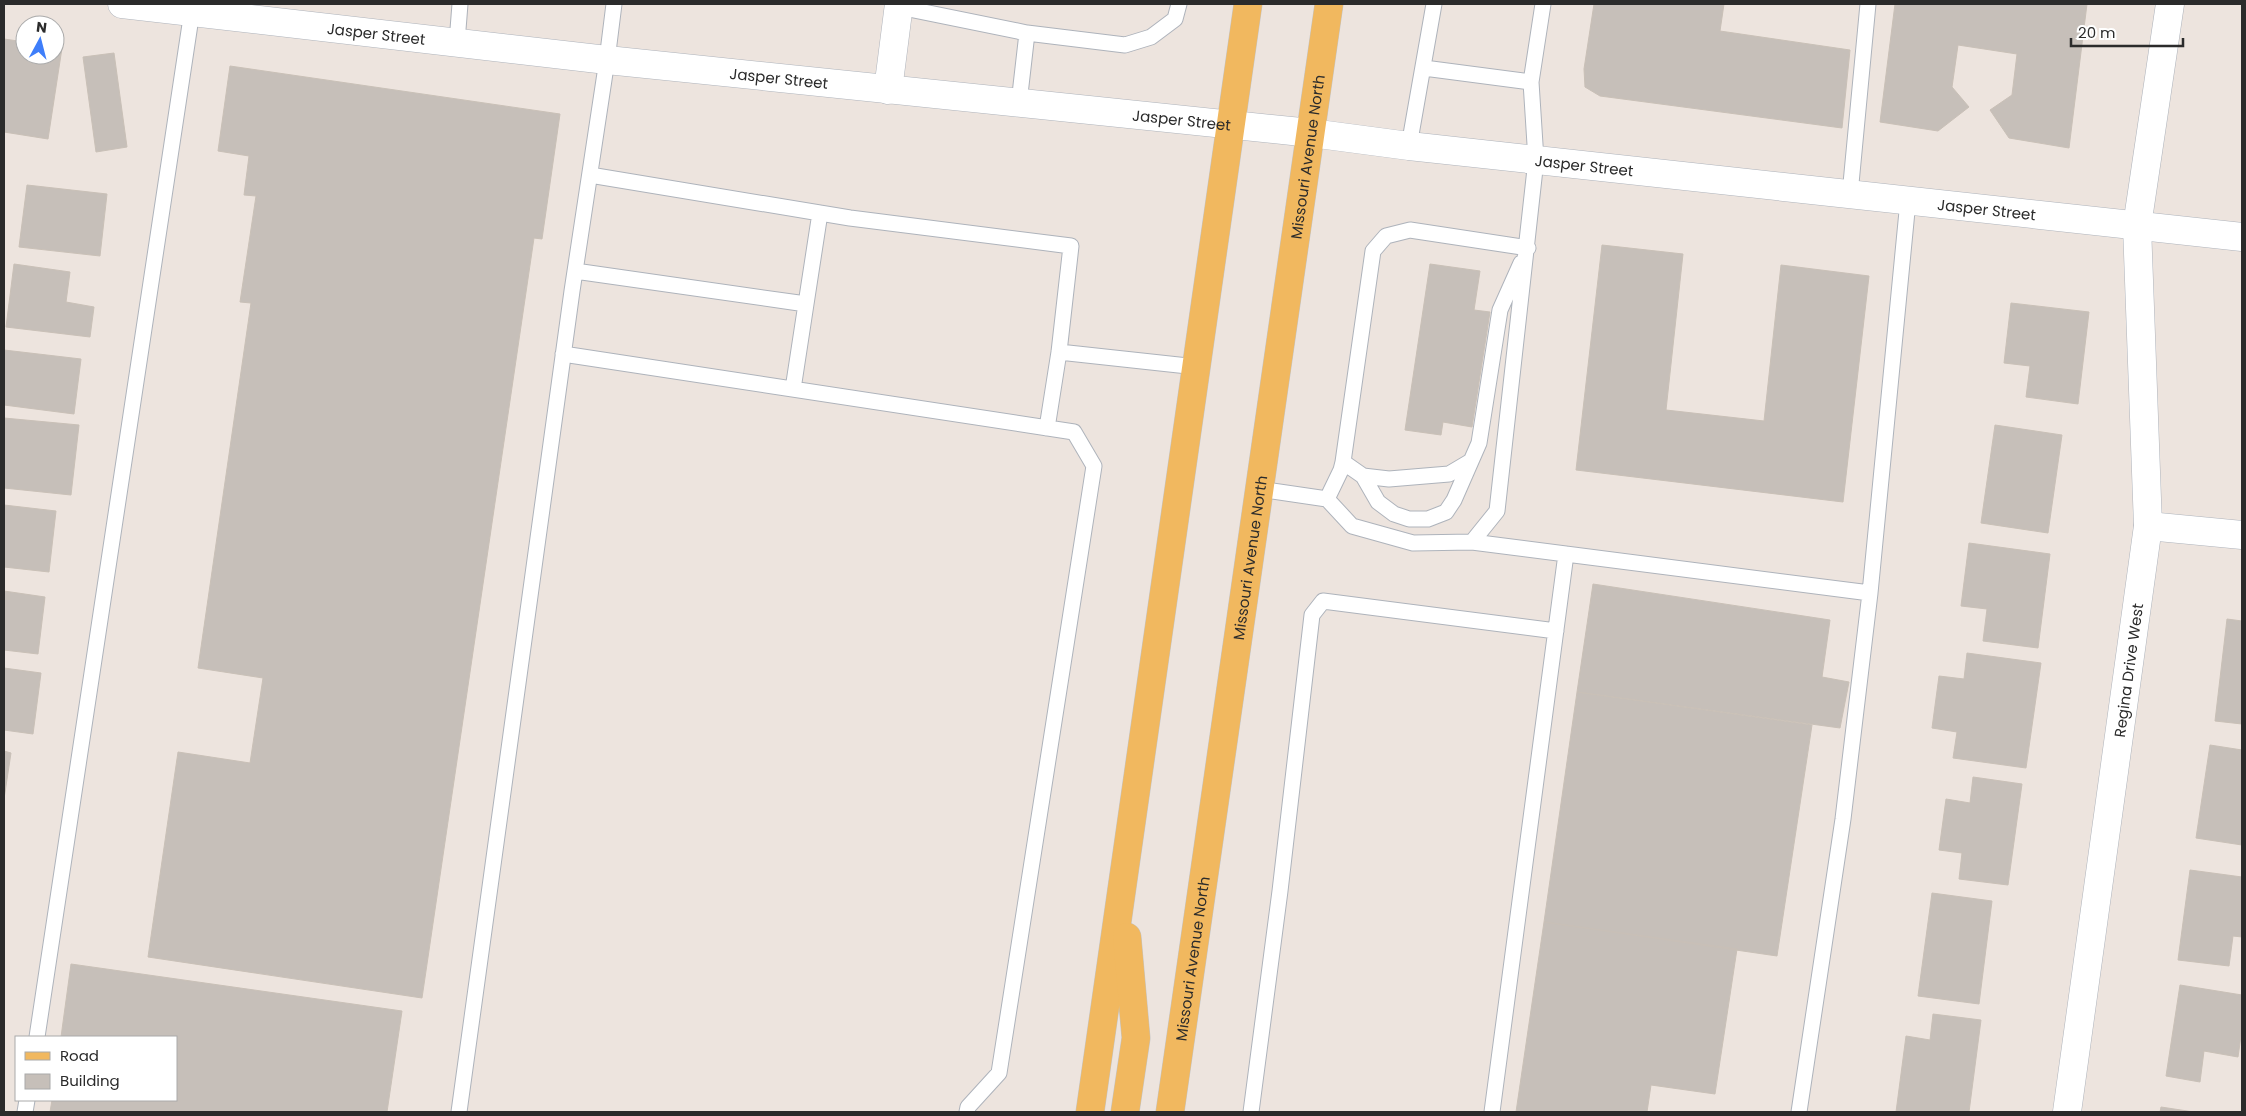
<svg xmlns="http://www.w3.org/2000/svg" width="2246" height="1116" font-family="Poppins,sans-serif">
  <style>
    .building { fill: #c6bfb9; stroke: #c9c0b7 }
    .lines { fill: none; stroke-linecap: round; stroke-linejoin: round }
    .lane-casing { stroke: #aeb3bb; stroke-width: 17 }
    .street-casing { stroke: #aeb3bb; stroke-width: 29 }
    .secondary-casing { stroke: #aeb3bb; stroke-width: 29 }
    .primary-casing { stroke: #c4c4c4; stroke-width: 29 }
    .lane { stroke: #fff; stroke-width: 15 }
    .street { stroke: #fff; stroke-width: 28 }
    .secondary { stroke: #fff; stroke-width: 28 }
    .primary { stroke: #f1b85f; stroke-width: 28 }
    .labels { text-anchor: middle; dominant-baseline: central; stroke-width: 5; stroke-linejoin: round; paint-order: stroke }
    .street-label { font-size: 15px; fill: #2b2b2b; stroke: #fff }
  </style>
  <rect width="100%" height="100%" fill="#ede4de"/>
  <path class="building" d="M1594,4H1724L1720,31L1850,50L1842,128L1600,96L1585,87L1584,69Z
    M1895,4H2087L2069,148L2009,138L1990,110L2012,95L2017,54L1958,45L1952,87L1969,107L1938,131L1880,122Z
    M4,39L25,42V55H55V47L62,48L48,139L4,132Z
    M114,53L127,147L96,152L83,57Z
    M230,66L560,114L542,239L534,238L422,998L148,957L178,752L250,763L263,678L198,668L251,303L240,302L256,196L244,195L249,156L218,151Z
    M27,185L107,194L100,256L19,247Z
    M1602,245L1683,254L1666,410L1764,421L1781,265L1869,276L1843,502L1576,470Z
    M14,264L70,272L66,302L94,307L90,337L6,327Z
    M1430,264L1480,271L1474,310L1490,312L1472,427L1443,422L1441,435L1405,430Z
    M2011,303L2089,312L2078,404L2026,397L2030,366L2004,363Z
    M4,350L81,359L74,414L4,405Z
    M4,418L79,425L71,495L4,488Z
    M1995,425L2062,435L2048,533L1981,523Z
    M4,505L56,511L49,572L4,567Z
    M1969,543L2050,554L2038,648L1983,641L1987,609L1961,606Z
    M1593,584L1830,620L1822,677L1849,682L1840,728L1577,692Z
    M4,591L45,597L38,654L4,650Z
    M2227,619L2242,621V724L2215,721Z
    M1967,653L2041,663L2026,768L1953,758L1957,732L1932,728L1939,676L1964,679Z
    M4,668L41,673L33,734L4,730Z
    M1577,692L1812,725L1777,956L1544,922Z
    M2210,745L2242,750V845L2196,838Z
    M4,751L11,753L4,799Z
    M1973,777L2022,784L2008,885L1959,879L1962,853L1939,850L1946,799L1970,803Z
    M2190,870L2242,877V937L2233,936L2229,966L2178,960Z
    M1932,893L1992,901L1979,1004L1918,996Z
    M1544,922L1737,949L1715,1094L1651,1085L1647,1112H1516Z
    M71,964L402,1011L387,1112H50L52,1100H176V1037H61Z
    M2180,985L2242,995V1029L2238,1057L2204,1051L2200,1082L2166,1076Z
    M1933,1014L1981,1020L1969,1112H1896L1906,1036L1930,1040Z
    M2161,1107L2194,1112H2160Z"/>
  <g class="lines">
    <defs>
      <path id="lane" d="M899,7L1027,33
        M457,42L460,4
        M1424,68L1531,82
        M1019,103L1027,33L1125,45L1151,37L1175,19L1179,4
        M1409,146L1434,4
        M590,175L850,218L1071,246L1059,352L1047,428
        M1850,194L1868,4
        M575,271L806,304L793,389
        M806,304L820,213
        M1059,352L1197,367
        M563,354L1074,432L1094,466L999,1073L968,1107L967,1112
        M1343,462L1363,476L1389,479L1449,474L1471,461
        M1363,476L1378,502L1394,514L1409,519H1428L1446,512L1454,500L1479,443L1500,310L1521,263
        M1259,489L1327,499L1352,526L1413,543L1472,542L1870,593
        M1327,499L1341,470L1343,462L1373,251L1386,236L1410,230L1528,248
        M1472,542L1497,511L1536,160L1531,82L1543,4
        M37,1037L192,11
        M25,1112L27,1100
        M459,1112L572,291L607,60L614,4
        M1251,1112L1280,891L1312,615L1323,601L1556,631
        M1492,1112L1566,554
        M1799,1112L1843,819L1870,593L1908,201"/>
      <g id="street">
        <path d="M888,90L899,4"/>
        <path id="s1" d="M1311,133L1409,146L2242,237"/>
        <path d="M2148,526L2242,535"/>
        <path id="s2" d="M2067,1112L2148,526L2137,226L2170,4"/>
      </g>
      <g id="secondary">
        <path id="s3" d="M122,4L607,60L1311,133"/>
      </g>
      <g id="primary">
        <path d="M1090,1112L1248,4"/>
        <path d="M1125,1112L1136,1038L1127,937"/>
        <path id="s4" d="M1170,1112L1329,4"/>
      </g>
    </defs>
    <use href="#lane" class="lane-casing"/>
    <use href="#street" class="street-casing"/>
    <use href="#secondary" class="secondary-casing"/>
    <use href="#primary" class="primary-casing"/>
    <use href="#lane" class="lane"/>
    <use href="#street" class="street"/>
    <use href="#secondary" class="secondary"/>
    <use href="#primary" class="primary"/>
  </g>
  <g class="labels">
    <g class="street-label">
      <text stroke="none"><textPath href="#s3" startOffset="256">Jasper Street</textPath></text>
      <text stroke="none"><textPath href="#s3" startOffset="661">Jasper Street</textPath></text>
      <text stroke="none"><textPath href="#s3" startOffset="1066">Jasper Street</textPath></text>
      <text stroke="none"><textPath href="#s4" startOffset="965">Missouri Avenue North</textPath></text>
      <text stroke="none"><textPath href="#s1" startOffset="275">Jasper Street</textPath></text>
      <text stroke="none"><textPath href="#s1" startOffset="680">Jasper Street</textPath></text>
      <text stroke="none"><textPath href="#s4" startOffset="560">Missouri Avenue North</textPath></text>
      <text stroke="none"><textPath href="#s2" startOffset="446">Regina Drive West</textPath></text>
      <text stroke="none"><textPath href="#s4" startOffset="155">Missouri Avenue North</textPath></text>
    </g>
  </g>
  <rect width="2246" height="1116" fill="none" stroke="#2b2b2b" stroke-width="10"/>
  <rect x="15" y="1036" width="162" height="65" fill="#ffffff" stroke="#aaaaaa"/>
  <rect x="25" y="1052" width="25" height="8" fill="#f1b85f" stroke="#aaaaaa"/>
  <text x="60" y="1061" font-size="15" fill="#2b2b2b">Road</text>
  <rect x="25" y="1074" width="25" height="15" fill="#c6bfb9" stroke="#aaaaaa"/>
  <text x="60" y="1086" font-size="15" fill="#2b2b2b">Building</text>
  <g transform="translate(40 40) rotate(7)"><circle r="24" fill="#ffffff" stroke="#aaaaaa"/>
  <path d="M0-4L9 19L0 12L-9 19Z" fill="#3e7efa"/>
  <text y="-8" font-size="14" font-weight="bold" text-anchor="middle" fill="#2b2b2b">N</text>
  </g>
  <path d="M2071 38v8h112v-8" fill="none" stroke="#2b2b2b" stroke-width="2.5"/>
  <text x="2078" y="38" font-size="15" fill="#2b2b2b" stroke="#ffffff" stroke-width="4" paint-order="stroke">20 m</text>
</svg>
